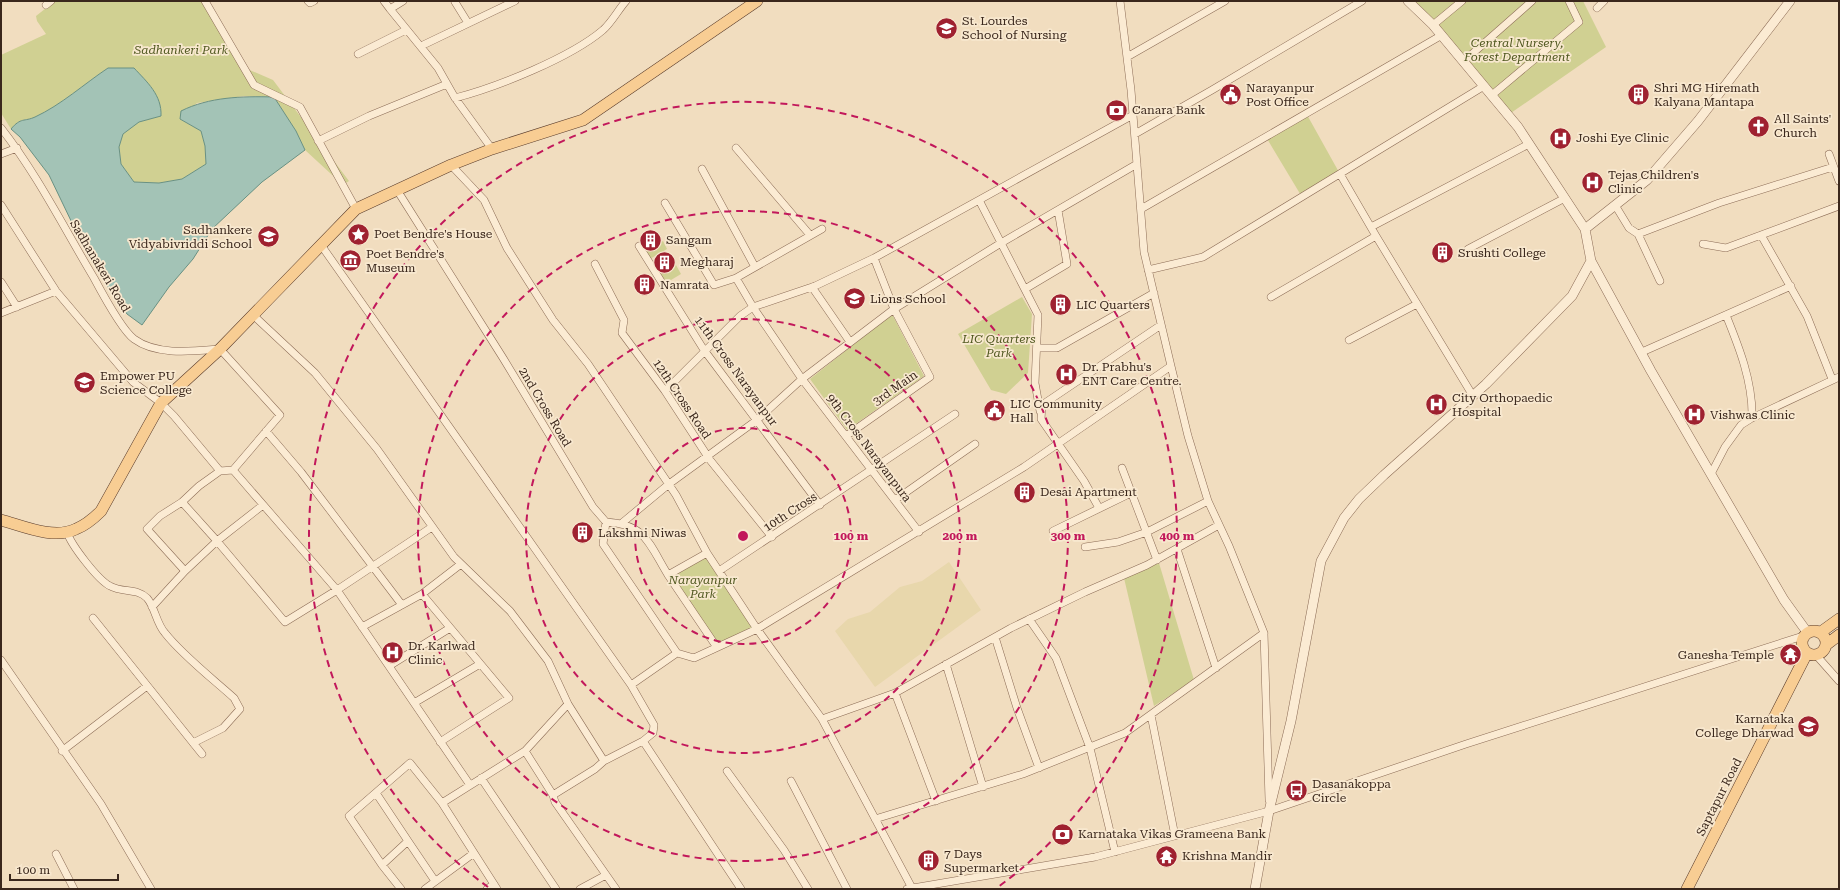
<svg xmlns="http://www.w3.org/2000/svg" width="1840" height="890" font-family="'Roboto Serif',serif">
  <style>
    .farmland { fill: #e8d7ac }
    .green { fill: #d0d092 }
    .water { fill: #a3c3b6; stroke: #699183 }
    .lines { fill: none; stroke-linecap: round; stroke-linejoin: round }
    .minor-casing { stroke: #8c6c56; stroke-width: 8 }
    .tertiary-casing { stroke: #8c6c56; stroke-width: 10 }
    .primary-casing { stroke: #593b2b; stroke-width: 12 }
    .minor { stroke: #fbebd3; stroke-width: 7 }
    .tertiary { stroke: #fbebd3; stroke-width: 9 }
    .primary { stroke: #f8cd93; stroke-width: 11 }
    .ring { fill: none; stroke: #c2185b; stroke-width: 2; stroke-dasharray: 7 5 }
    .labels { text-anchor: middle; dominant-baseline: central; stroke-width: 3.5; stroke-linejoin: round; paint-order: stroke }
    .poi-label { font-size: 12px; fill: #3a271c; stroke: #f8e8cf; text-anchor: start }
    .park-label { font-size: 12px; font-style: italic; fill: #505820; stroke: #f8e8cf }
    .street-label { font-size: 12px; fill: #3a271c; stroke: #f8e8cf }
    .centre { fill: #c2185b; stroke: #f8e8cf; stroke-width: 2 }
    .ring-label { font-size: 12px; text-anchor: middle; font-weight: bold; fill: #c2185b; stroke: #f8e8cf; stroke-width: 3.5; stroke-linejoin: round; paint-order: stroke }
  </style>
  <rect width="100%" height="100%" fill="#f1ddbf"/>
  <path class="farmland" d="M949,562L981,610L875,687L835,631L848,619L870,612L900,587L922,581Z"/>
  <path class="green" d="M55,1H207L245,68L273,80L349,181L343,185L305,150L296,131L274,97L244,96L197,103L180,119L201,131L205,146L206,164L182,179L159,183L134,182L121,164L119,147L123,134L139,122L161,116L108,68C84,84 61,105 35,117C24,122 21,117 11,129L1,113V55L46,34L37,21L36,16Z
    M1408,1H1583L1606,47L1508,115Z
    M1306,113L1340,174L1302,197L1266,137Z
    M663,241L667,249L650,259L645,250Z
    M676,265L681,274L666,283L660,274Z
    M1022,297L1032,314L1028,373L1006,394L991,390L958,334Z
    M892,314L924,376L847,430L810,379Z
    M707,553L757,629L716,646L668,575Z
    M1159,563L1194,680L1154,706L1124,578Z"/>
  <path class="water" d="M108,68H134C147,82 162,95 161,116L139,122L123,134L119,147L121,164L134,182L159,183L182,179L206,164L205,146L201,131L180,119L181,111C209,97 242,96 274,97L296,131L305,150L262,182L212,229L193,259L169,287L142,325L127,314L105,283L87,254L49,175L20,137L11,129C21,117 24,122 35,117C61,105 84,84 108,68Z"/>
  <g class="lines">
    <defs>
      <path id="minor" d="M205,1L254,85L300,107L356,209
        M308,1L310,3L314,1
        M384,1L390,9
        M403,1L390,9L438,68L455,98L492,149
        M1120,1L1131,90L1144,252L1171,366
        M455,2L468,23
        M46,5L51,1
        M1597,8L1604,1
        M1433,25L1462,1
        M421,46L515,1
        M358,54L406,30
        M1127,57L1225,1
        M1464,61L1532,1
        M1492,95L1579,22L1569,1
        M455,98C497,87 570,58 603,30C612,22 618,10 626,1
        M1,128C37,174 64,228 94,278C102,293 122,330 134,339C157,356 194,351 220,349L280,415L233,470L337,590L470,785
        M1135,134L1212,90L1362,1
        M318,141L369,116L447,84
        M736,148L810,235
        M1,154L17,148
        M1829,154L1839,181
        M451,165L484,200L507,248L553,320L588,364L676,495L707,553L757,629L822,719L912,888
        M702,169L755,267
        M1340,174L1376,236L1473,396
        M397,190L503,358L593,507L606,522C646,524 649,544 668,575L707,553
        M979,200L1038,315L1035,383L1040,411
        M665,203L714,285L736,278L753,307L815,286L874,258L1133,115
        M1,205L56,291L133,382L161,403L174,416L220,471L233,470
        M1615,205L1629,228L1638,234L1660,281
        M1141,209L1442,35
        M1371,227L1529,144
        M1638,234L1719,203L1833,167
        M1761,235L1807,316L1832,379
        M1703,244L1726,248L1839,206
        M321,245L631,685L654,725L653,733L643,741L741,889
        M639,246L704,350L820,505
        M1468,249L1565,198
        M595,264L624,320L622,333L665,391L710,460L772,537
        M1148,270L1203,257L1484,86
        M736,278L822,229
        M1,282L17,307
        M812,287L850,342
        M1025,289L1067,264L1058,210
        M1271,297L1376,236
        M1,313L56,291
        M253,315L315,373L377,449L454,557L510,611L548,661L568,704L604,761L595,769L553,795
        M1726,315C1739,347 1753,382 1752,418
        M1349,340L1417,304
        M1037,348H1057L1154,293
        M1642,352L1791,286
        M665,391L740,316L753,307L802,379L894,309L1001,243L1137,164
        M266,431L301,472L402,605
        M846,436L930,377L894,309L874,258
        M1122,468L1157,560
        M1711,474L1725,447L1741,425L1752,418L1839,377
        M895,500L975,444
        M182,502L217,541L285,622L337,590L432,527
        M1099,508L1084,481L1041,419L1042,405L1161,325
        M606,522L603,544L677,653
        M622,523L669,484L757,420L802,379L919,532
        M1053,531L1131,493
        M67,532C71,545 98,580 110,586C123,593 137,588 147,598C155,607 156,623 165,633C182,655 213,679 234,698L240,709L223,728L193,743
        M1085,547L1118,542L1147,532L1208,501
        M1177,549L1216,668
        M185,571L147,529L160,516L182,502L199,486L220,471
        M719,571L955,414
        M668,575L716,646
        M152,607L185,571L217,541L263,505
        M93,618L202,754
        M1029,619L1056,658L1090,748L1115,852
        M362,627L422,594
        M995,637L1017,708L1039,768
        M1816,655L1839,681
        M1,660L101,804L151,889
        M946,664L983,787
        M389,666L450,628
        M631,685L677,653L694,658L757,629L1024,467L1171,366L1188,436L1208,501L1229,546L1264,633L1269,800
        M895,693L936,801
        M414,703L480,664
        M1151,715L1175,836
        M822,719L895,693L1011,628L1085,592L1147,565L1219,525
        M440,742L509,698L422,594L461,564
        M62,751L147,686
        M525,751L553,795L555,802L616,889
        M604,761L643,741
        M727,771L784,850L808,889
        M481,778L556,889
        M791,781L847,889
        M376,793L408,841L382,865L349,816L410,763L442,803L497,889
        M442,803L525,751L568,704
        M875,819L1023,774L1125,733L1264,633
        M408,841L435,881
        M56,854L74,889
        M382,865L401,889
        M425,889L474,853
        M487,889L494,884
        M580,889L606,875
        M907,889L1095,857L1269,811L1466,744L1803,636"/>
      <path id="tertiary" d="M1408,1L1433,25L1518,127L1585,229L1591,261L1651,371L1784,600L1807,632
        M1585,229L1647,180L1698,121L1790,1
        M1255,889L1269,811L1291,721L1321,561L1344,518L1359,499L1384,475L1486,384L1572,296L1591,261"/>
      <path id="primary" d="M1,520C23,526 54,540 76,529C86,525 94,518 101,511L161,403L220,349L356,209L451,165L492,149L583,120L757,1
        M1802 643a12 12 0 1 1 24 0a12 12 0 1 1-24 0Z
        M1821,632L1839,619
        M1826,645L1839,635
        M1687,889L1807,653"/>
    </defs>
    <use href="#minor" class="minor-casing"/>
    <use href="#tertiary" class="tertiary-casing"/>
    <use href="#primary" class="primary-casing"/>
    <use href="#minor" class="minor"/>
    <use href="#tertiary" class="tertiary"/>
    <use href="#primary" class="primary"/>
  </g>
  <g class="ring">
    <circle cx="743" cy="536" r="108"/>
    <circle cx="743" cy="536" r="217"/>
    <circle cx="743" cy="536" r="325"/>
    <path d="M488 887A434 434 0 1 1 998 887"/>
  </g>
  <defs>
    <symbol id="university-disc" viewBox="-11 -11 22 22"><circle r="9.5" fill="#9f2130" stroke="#f8e8cf"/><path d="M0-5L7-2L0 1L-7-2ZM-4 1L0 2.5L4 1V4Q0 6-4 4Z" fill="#fff"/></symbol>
    <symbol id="civic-disc" viewBox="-11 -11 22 22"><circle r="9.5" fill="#9f2130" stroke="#f8e8cf"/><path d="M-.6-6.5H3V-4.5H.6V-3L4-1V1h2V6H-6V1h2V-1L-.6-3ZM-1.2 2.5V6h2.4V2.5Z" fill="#fff"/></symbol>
    <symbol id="building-disc" viewBox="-11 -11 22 22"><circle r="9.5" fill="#9f2130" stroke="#f8e8cf"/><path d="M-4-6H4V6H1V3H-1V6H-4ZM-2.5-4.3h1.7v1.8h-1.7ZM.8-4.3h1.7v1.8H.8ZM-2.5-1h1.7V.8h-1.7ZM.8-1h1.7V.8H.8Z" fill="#fff"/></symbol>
    <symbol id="bank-disc" viewBox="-11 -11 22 22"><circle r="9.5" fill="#9f2130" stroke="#f8e8cf"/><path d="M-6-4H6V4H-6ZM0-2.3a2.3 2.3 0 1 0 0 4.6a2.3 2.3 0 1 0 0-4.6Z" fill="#fff"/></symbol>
    <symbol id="church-disc" viewBox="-11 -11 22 22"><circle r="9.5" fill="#9f2130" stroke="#f8e8cf"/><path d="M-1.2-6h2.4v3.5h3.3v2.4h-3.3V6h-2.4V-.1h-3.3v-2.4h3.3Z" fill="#fff"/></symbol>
    <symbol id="hospital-disc" viewBox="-11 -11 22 22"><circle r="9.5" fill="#9f2130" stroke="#f8e8cf"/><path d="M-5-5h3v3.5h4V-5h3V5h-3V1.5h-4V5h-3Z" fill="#fff"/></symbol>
    <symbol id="sight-disc" viewBox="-11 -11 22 22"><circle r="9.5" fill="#9f2130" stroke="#f8e8cf"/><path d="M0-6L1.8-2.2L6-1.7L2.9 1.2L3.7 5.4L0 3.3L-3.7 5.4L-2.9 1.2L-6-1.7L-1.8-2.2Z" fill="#fff"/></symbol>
    <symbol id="school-disc" viewBox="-11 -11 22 22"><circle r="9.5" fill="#9f2130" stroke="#f8e8cf"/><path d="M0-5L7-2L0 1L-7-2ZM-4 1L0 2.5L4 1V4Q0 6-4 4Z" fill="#fff"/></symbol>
    <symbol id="museum-disc" viewBox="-11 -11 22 22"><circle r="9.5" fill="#9f2130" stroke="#f8e8cf"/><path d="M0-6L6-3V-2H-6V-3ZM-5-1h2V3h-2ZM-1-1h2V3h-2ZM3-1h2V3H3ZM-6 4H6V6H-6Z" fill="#fff"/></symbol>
    <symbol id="temple-disc" viewBox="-11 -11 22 22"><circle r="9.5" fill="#9f2130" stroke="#f8e8cf"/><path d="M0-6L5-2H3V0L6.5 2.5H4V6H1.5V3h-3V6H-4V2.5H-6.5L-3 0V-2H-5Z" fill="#fff"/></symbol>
    <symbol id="bus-disc" viewBox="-11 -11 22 22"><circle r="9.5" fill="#9f2130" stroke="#f8e8cf"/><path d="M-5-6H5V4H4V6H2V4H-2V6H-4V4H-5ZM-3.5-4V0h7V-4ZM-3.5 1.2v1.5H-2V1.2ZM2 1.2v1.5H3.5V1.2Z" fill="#fff"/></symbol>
  </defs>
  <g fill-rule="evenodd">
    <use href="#university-disc" x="934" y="16" width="25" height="25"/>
    <use href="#civic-disc" x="1218" y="82" width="25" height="25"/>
    <use href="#building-disc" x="1626" y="82" width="25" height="25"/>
    <use href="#bank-disc" x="1104" y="98" width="25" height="25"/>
    <use href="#church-disc" x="1746" y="114" width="25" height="25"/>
    <use href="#hospital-disc" x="1548" y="126" width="25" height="25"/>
    <use href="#hospital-disc" x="1580" y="170" width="25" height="25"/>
    <use href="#sight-disc" x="346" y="222" width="25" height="25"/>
    <use href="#school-disc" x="256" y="224" width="25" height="25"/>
    <use href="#building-disc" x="638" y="228" width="25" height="25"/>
    <use href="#building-disc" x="1430" y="240" width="25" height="25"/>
    <use href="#museum-disc" x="338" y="248" width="25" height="25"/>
    <use href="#building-disc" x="652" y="250" width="25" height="25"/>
    <use href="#building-disc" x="632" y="272" width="25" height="25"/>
    <use href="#school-disc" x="842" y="286" width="25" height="25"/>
    <use href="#building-disc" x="1048" y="292" width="25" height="25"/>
    <use href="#hospital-disc" x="1054" y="362" width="25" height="25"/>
    <use href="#university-disc" x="72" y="370" width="25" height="25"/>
    <use href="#hospital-disc" x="1424" y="392" width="25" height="25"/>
    <use href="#civic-disc" x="982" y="398" width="25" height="25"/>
    <use href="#hospital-disc" x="1682" y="402" width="25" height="25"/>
    <use href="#building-disc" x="1012" y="480" width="25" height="25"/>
    <use href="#building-disc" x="570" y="520" width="25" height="25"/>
    <use href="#hospital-disc" x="380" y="640" width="25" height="25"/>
    <use href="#temple-disc" x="1778" y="642" width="25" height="25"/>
    <use href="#university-disc" x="1796" y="714" width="25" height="25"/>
    <use href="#bus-disc" x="1284" y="778" width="25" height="25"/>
    <use href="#bank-disc" x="1050" y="822" width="25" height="25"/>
    <use href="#temple-disc" x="1154" y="844" width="25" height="25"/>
    <use href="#building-disc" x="916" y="848" width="25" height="25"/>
  </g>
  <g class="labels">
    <g class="poi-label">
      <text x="962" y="21">St. Lourdes<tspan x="962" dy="14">School of Nursing</tspan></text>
      <text x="1246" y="88">Narayanpur<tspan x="1246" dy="14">Post Office</tspan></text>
      <text x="1654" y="88">Shri MG Hiremath<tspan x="1654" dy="14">Kalyana Mantapa</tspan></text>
      <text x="1132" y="110">Canara Bank</text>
      <text x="1774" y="119">All Saints'<tspan x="1774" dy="14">Church</tspan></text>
      <text x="1576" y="138">Joshi Eye Clinic</text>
      <text x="1608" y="175">Tejas Children's<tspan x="1608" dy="14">Clinic</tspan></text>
      <text x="252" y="230" text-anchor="end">Sadhankere<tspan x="252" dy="14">Vidyabivriddi School</tspan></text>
      <text x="374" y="234">Poet Bendre's House</text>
      <text x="666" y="240">Sangam</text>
      <text x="1458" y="253">Srushti College</text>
      <text x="366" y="254">Poet Bendre's<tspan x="366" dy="14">Museum</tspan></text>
      <text x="680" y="262">Megharaj</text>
      <text x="660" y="285">Namrata</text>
      <text x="870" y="299">Lions School</text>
      <text x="1076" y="305">LIC Quarters</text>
      <text x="1082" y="367">Dr. Prabhu's<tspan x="1082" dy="14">ENT Care Centre.</tspan></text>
      <text x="100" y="376">Empower PU<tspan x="100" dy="14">Science College</tspan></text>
      <text x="1452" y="398">City Orthopaedic<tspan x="1452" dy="14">Hospital</tspan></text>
      <text x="1010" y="404">LIC Community<tspan x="1010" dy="14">Hall</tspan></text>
      <text x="1710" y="415">Vishwas Clinic</text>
      <text x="1040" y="492">Desai Apartment</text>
      <text x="598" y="533">Lakshmi Niwas</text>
      <text x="408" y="646">Dr. Karlwad<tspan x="408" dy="14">Clinic</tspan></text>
      <text x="1774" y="655" text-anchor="end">Ganesha Temple</text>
      <text x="1794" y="719" text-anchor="end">Karnataka<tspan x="1794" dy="14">College Dharwad</tspan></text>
      <text x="1312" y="784">Dasanakoppa<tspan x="1312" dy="14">Circle</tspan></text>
      <text x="1078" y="834">Karnataka Vikas Grameena Bank</text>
      <text x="944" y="854">7 Days<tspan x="944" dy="14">Supermarket</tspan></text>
      <text x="1182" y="856">Krishna Mandir</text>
    </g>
    <g class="park-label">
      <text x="1517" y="43">Central Nursery,<tspan x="1517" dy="14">Forest Department</tspan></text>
      <text x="181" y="50">Sadhankeri Park</text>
      <text x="999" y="339">LIC Quarters<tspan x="999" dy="14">Park</tspan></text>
      <text x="703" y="580">Narayanpur<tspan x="703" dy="14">Park</tspan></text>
    </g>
    <g class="street-label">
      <text transform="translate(100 266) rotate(59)">Sadhanakeri Road</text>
      <text transform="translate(736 371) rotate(54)">11th Cross Narayanpur</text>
      <text transform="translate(895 388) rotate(-35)">3rd Main</text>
      <text transform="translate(682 399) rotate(56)">12th Cross Road</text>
      <text transform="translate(545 407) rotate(59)">2nd Cross Road</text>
      <text transform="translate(869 448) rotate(53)">9th Cross Narayanpura</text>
      <text transform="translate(790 512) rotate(-33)">10th Cross</text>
      <text transform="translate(1719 797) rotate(-63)">Saptapur Road</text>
    </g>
  </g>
  <circle cx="743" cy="536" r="6" class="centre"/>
  <g class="ring-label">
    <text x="851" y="540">100 m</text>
    <text x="960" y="540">200 m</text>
    <text x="1068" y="540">300 m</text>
    <text x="1177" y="540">400 m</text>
  </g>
  <rect width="1840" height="890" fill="none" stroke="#3a271c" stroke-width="4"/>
  <path d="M10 874v6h108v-6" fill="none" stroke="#3a271c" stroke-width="2"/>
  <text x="16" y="874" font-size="12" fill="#3a271c" stroke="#f8e8cf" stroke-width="3" paint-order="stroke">100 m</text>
</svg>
